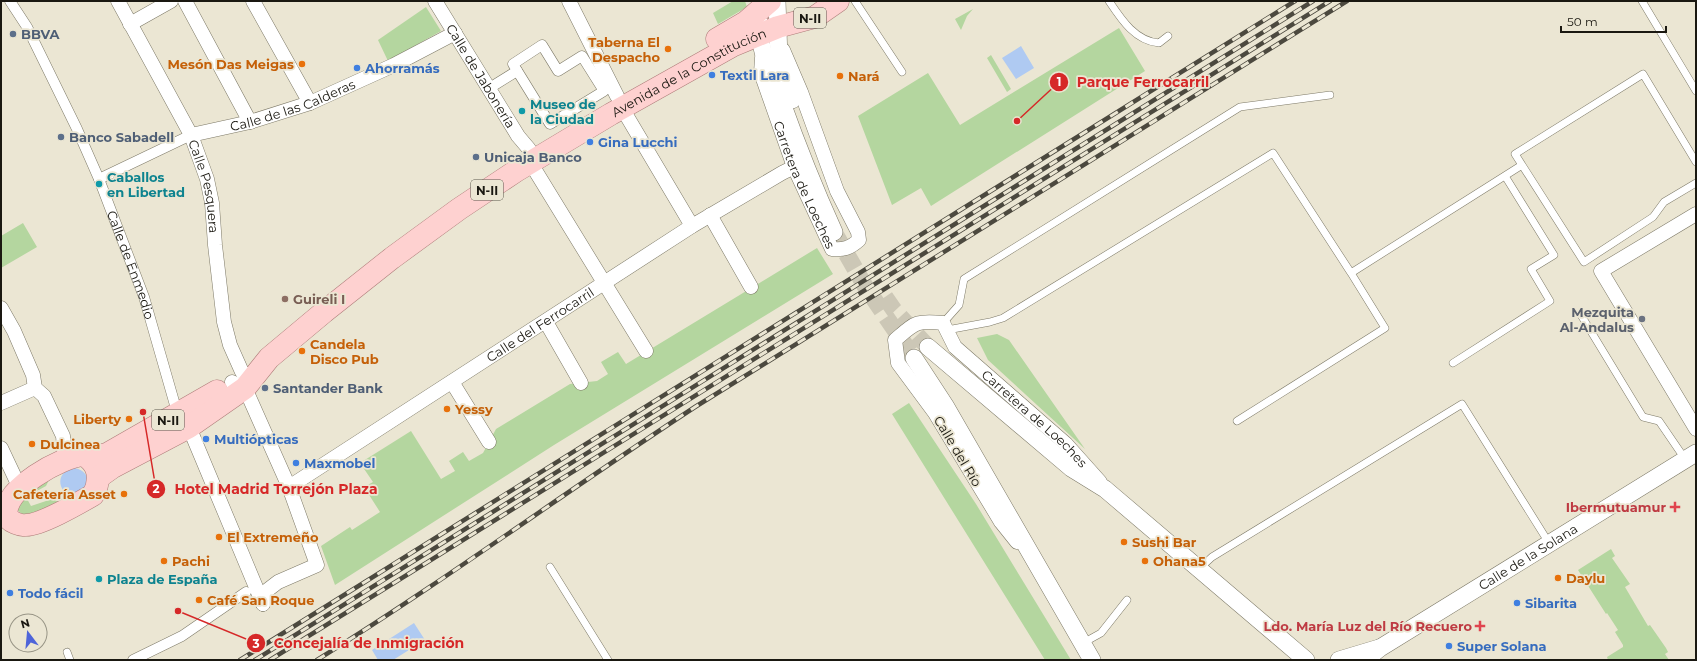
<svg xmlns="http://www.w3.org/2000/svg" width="1697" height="661" font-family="Montserrat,sans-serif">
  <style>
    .green { fill: #b4d69f }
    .water { fill: #afcaf2 }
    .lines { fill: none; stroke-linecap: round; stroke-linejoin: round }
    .tertiary-tunnel { stroke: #ccc7b6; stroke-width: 17; stroke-dasharray: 17 8; stroke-linecap: butt }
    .service-casing { stroke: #7d7967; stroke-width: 8 }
    .pedestrian-casing { stroke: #7d7967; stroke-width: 11 }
    .minor-casing { stroke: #7d7967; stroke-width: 15 }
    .tertiary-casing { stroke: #7d7967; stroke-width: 18 }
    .primary-casing { stroke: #ae7c79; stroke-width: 23 }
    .service { stroke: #fff; stroke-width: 7 }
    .pedestrian { stroke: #fff; stroke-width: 10 }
    .minor { stroke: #fff; stroke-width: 14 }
    .tertiary { stroke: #fff; stroke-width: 17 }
    .primary { stroke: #fed1d0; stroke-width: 22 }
    .rail-casing { stroke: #4c493f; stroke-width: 4.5 }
    .rail { stroke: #ebe6d3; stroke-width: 3; stroke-dasharray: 9; stroke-linecap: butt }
    .service-dot { fill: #5c6f8a; stroke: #ebe6d3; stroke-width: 1.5 }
    .food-dot { fill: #e8710a; stroke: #ebe6d3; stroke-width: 1.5 }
    .shop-dot { fill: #3f7fe0; stroke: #ebe6d3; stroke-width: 1.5 }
    .culture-dot { fill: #0f9aa8; stroke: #ebe6d3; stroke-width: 1.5 }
    .education-dot { fill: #8d6e63; stroke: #ebe6d3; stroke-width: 1.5 }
    .worship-dot { fill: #6b7280; stroke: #ebe6d3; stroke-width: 1.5 }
    .health-dot { fill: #e0444e; stroke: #ebe6d3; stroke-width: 1.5 }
    .labels { text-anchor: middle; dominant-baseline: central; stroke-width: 3.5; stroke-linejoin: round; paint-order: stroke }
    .shield { fill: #ebe6d3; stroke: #59564b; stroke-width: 1 }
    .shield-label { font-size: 12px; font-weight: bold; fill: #1a1811 }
    .service-label { font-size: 13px; font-weight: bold; fill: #4e5e75; stroke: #ebe6d3; text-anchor: start }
    .food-label { font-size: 13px; font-weight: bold; fill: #c56008; stroke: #ebe6d3; text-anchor: start }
    .shop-label { font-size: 13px; font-weight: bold; fill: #366cbe; stroke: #ebe6d3; text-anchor: start }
    .street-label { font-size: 13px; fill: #1a1811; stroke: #ebe6d3 }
    .culture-label { font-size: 13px; font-weight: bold; fill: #0d838f; stroke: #ebe6d3; text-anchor: start }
    .education-label { font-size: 13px; font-weight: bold; fill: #785e54; stroke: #ebe6d3; text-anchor: start }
    .worship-label { font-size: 13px; font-weight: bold; fill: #5b616d; stroke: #ebe6d3; text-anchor: end }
    .health-label { font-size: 13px; font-weight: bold; fill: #be3a42; stroke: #ebe6d3; text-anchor: end }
    .leader { fill: none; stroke: #d62828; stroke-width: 1.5 }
    .callout-dot { fill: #d62828; stroke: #ebe6d3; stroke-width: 1.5 }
    .mark-label { font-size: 12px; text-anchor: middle; font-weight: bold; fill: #fff }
    .callout-label { font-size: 14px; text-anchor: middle; font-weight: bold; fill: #d62828; stroke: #ebe6d3; stroke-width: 3.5; stroke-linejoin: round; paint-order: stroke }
  </style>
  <rect width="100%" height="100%" fill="#ebe6d3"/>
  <path class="green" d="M733,1H745L747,7L718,24L713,13Z
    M426,7L441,31L388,61L378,40Z
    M973,9L967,16L961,30L955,19Z
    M1119,28L1145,71L931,206L921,188L892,205L858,116L928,73L960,125Z
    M991,55L1011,89L1007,92L987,58Z
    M23,223L37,247L1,268V236Z
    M817,248L833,274L554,445L335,585L321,546L350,527L352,530L380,512L364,487L373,482L360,463L411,431L441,479L455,471L449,461L463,452L469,461L483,453L496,429L570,384L597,381L608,374L601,362L618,352L626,364Z
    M997,334L1009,340L1085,449L988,360L977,338Z
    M909,403L976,504L1071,660H1045L892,414Z
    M49,480L46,486L26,497L31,506L52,499L61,503L29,515H23L15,508V497Z
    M1611,549L1615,556L1612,558L1630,584L1625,587L1648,626L1650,625L1666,648L1668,652L1665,654L1669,660H1608L1607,657L1623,647V645L1615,632L1618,630L1607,613L1606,614L1578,570Z"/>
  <path class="water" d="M1021,46L1034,68L1016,79L1002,58Z
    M75,468C87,471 89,478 87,489L70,496C61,492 56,479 65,472C68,470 72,469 75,468Z
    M414,623L425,640L393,660H378L372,650Z"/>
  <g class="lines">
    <path class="tertiary-tunnel" d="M834,232L865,286L914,358
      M885,297L894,310L928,347"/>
    <defs>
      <path id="service" d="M855,1L902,72
        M1109,1C1121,19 1135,41 1159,43L1168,36
        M1642,1L1696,91
        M1696,162L1643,74L1515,154L1584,262L1653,217L1664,202L1696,183
        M1351,273L1522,165
        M1581,315L1643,417L1659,421L1685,459
        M943,323L959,305L964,279L1240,107L1330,95
        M947,330L990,322L1003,318L1273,153L1351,273L1385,328L1237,421
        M1453,363L1550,301L1531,269L1554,255L1505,176
        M550,567L608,660
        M1200,568L1212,557L1462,404L1549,543
        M1083,643L1101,633L1127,600
        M67,652L70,660"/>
      <g id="pedestrian">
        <path id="s1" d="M10,1L27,27L77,129L99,179L144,297L175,405"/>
        <path d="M542,45L558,71L582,56L604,91L550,124L513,64Z"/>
        <path d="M488,89L517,71"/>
        <path d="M99,179L191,135"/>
        <path d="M133,660L182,636L246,592"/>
      </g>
      <g id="minor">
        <path id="s2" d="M118,1L191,135L207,179L212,203L215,245L224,322L230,345L242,372L255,378"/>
        <path d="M185,1L250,122"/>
        <path d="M253,1L310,103"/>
        <path id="s3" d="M435,1L518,136L529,149"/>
        <path d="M569,1L617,96"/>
        <path d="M130,24L171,1"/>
        <path id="s4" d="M762,58L761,73L794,167L832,249C844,250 850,248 859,240L858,232L837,191L801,92L783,50"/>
        <path d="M622,108L692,226"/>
        <path id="s5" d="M191,135L250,122L310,103L394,65L455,33"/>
        <path d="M530,162L646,351"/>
        <path d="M1696,214L1601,271L1696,429"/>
        <path d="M710,215L751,287"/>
        <path d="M1,308L14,331L33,375L35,388L44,396L63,436L65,459"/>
        <path d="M546,322L581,383"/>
        <path d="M232,382L245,388L289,487L317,565L278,582L265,592L263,604"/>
        <path d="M452,382L489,442"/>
        <path d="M1,403L35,388"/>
        <path d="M189,427L263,604"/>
        <path d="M1,448L17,482"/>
        <path id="s6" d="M289,487L692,226L782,173L794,167"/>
        <path id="s7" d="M1017,542L1001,522L935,413L898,363L895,340C915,323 916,320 943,323L955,347L1066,444L1100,482"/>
      </g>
      <g id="tertiary">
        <path d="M777,1L779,59L792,100"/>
        <path d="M760,24C758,50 772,76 781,100C797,145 814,188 834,232"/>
        <path d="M928,347L1071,468L1105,489L1306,660"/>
        <path d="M914,358L946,407L1092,660"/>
        <path d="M1339,660L1379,648"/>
        <path id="s8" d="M1368,660L1370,656L1380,648L1696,453"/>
      </g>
      <g id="primary">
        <path d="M717,39L746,22L770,1"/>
        <path d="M83,455C100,463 101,481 93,495C79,503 41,525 26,525C20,526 11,522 7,517C0,489 64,456 83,455Z"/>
        <path d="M89,458L107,454L217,391"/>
        <path id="s9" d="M99,477L113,467L189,427L245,388L269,358L324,312L392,258L459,209L516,171L611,114L734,45L778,27L815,17L838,1"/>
      </g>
    </defs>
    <use href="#service" class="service-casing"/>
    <use href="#pedestrian" class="pedestrian-casing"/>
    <use href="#minor" class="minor-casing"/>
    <use href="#tertiary" class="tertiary-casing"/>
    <use href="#primary" class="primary-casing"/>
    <use href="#service" class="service"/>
    <use href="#pedestrian" class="pedestrian"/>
    <use href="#minor" class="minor"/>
    <use href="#tertiary" class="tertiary"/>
    <use href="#primary" class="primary"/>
    <defs>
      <path id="rail" d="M240,660L1295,1
        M255,660L1313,1
        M270,660L1330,1
        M317,660C446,580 568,490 695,407L1347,1"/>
    </defs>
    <use href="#rail" class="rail-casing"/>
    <use href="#rail" class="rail"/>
  </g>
  <g class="service-dot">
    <circle cx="13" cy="34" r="4"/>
    <circle cx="61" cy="137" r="4"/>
    <circle cx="476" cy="157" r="4"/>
    <circle cx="265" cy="388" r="4"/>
  </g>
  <g class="food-dot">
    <circle cx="668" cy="49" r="4"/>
    <circle cx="302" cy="64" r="4"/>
    <circle cx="840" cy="76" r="4"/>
    <circle cx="302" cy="351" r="4"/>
    <circle cx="447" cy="409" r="4"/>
    <circle cx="129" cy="419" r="4"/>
    <circle cx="32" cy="444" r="4"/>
    <circle cx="124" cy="494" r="4"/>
    <circle cx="219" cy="537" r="4"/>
    <circle cx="1124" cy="542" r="4"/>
    <circle cx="164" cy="561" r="4"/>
    <circle cx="1145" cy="561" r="4"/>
    <circle cx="1558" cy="578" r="4"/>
    <circle cx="199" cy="600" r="4"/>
  </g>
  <g class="shop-dot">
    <circle cx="357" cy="68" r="4"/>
    <circle cx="712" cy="75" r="4"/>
    <circle cx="590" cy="142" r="4"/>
    <circle cx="206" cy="439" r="4"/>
    <circle cx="296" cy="463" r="4"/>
    <circle cx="10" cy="593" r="4"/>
    <circle cx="1517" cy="603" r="4"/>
    <circle cx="1449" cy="646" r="4"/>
  </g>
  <g class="culture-dot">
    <circle cx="522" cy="111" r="4"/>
    <circle cx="99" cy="184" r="4"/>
    <circle cx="99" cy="579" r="4"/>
  </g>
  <circle class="education-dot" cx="285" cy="299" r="4"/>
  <circle class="worship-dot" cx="1642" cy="319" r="4"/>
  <g class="health-dot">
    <path d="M1673 501h4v4h4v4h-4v4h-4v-4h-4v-4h4z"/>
    <path d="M1478 620h4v4h4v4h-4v4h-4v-4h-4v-4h4z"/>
  </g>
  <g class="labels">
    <g class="shield">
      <rect x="794" y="8" width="32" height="20" rx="3"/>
      <rect x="471" y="180" width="32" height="20" rx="3"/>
      <rect x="152" y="410" width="32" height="20" rx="3"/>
    </g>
    <g class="shield-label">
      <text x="810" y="18">N-II</text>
      <text x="487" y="190">N-II</text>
      <text x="168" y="420">N-II</text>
    </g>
    <g class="service-label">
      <text x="21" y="34">BBVA</text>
      <text x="69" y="137">Banco Sabadell</text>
      <text x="484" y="157">Unicaja Banco</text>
      <text x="273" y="388">Santander Bank</text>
    </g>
    <g class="food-label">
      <text x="660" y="42" text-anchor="end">Taberna El<tspan x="660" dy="15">Despacho</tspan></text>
      <text x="294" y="64" text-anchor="end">Mesón Das Meigas</text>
      <text x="848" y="76">Nará</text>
      <text x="310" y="344">Candela<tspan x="310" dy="15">Disco Pub</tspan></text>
      <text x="455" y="409">Yessy</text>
      <text x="121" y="419" text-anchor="end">Liberty</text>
      <text x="40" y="444">Dulcinea</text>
      <text x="116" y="494" text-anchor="end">Cafetería Asset</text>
      <text x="227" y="537">El Extremeño</text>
      <text x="1132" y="542">Sushi Bar</text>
      <text x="172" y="561">Pachi</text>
      <text x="1153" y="561">Ohana5</text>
      <text x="1566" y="578">Daylu</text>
      <text x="207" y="600">Café San Roque</text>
    </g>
    <g class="shop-label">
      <text x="365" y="68">Ahorramás</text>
      <text x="720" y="75">Textil Lara</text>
      <text x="598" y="142">Gina Lucchi</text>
      <text x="214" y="439">Multiópticas</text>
      <text x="304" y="463">Maxmobel</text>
      <text x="18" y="593">Todo fácil</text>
      <text x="1525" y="603">Sibarita</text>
      <text x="1457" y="646">Super Solana</text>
    </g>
    <g class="street-label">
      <text stroke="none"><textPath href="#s9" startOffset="719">Avenida de la Constitución</textPath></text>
      <text stroke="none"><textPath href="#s3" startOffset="88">Calle de Jabonería</textPath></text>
      <text stroke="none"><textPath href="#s5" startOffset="106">Calle de las Calderas</textPath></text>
      <text stroke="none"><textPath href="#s4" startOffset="135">Carretera de Loeches</textPath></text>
      <text stroke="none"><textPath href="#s2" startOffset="206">Calle Pesquera</textPath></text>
      <text stroke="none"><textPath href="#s1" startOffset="291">Calle de Enmedio</textPath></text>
      <text stroke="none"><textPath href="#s6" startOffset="299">Calle del Ferrocarril</textPath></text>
      <text stroke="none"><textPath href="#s7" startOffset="426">Carretera de Loeches</textPath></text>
      <text transform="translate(958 451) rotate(59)">Calle del Río</text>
      <text stroke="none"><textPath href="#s8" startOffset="191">Calle de la Solana</textPath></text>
    </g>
    <g class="culture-label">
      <text x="530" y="104">Museo de<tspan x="530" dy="15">la Ciudad</tspan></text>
      <text x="107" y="177">Caballos<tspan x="107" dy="15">en Libertad</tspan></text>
      <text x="107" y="579">Plaza de España</text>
    </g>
    <g class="education-label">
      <text x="293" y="299">Guireli I</text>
    </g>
    <g class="worship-label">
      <text x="1634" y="312">Mezquita<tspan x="1634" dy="15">Al-Andalus</tspan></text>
    </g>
    <g class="health-label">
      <text x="1666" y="507">Ibermutuamur</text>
      <text x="1472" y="626">Ldo. María Luz del Río Recuero</text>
    </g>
  </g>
  <path class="leader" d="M1017 121L1059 82M143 412L156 489M178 611L256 643"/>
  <g class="callout-dot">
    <circle cx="1017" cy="121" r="4"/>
    <circle cx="143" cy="412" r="4"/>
    <circle cx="178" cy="611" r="4"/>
    <circle cx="1059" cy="82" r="10"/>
    <circle cx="156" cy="489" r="10"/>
    <circle cx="256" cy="643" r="10"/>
  </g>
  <g class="mark-label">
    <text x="1059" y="86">1</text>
    <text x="156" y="493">2</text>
    <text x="256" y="648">3</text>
  </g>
  <g class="callout-label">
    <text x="1143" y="87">Parque Ferrocarril</text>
    <text x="276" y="494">Hotel Madrid Torrejón Plaza</text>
    <text x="369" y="648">Concejalía de Inmigración</text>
  </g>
  <rect width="1697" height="661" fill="none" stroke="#1a1811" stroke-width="4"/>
  <g transform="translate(28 633) rotate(344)"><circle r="19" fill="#ebe6d3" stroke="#979485"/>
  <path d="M0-3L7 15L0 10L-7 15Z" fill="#4e64d9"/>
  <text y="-6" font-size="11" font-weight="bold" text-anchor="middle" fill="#1a1811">N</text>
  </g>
  <path d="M1561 26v6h105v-6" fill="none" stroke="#1a1811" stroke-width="2"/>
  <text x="1567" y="26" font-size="12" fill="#1a1811" stroke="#ebe6d3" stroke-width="3" paint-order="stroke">50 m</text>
</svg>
